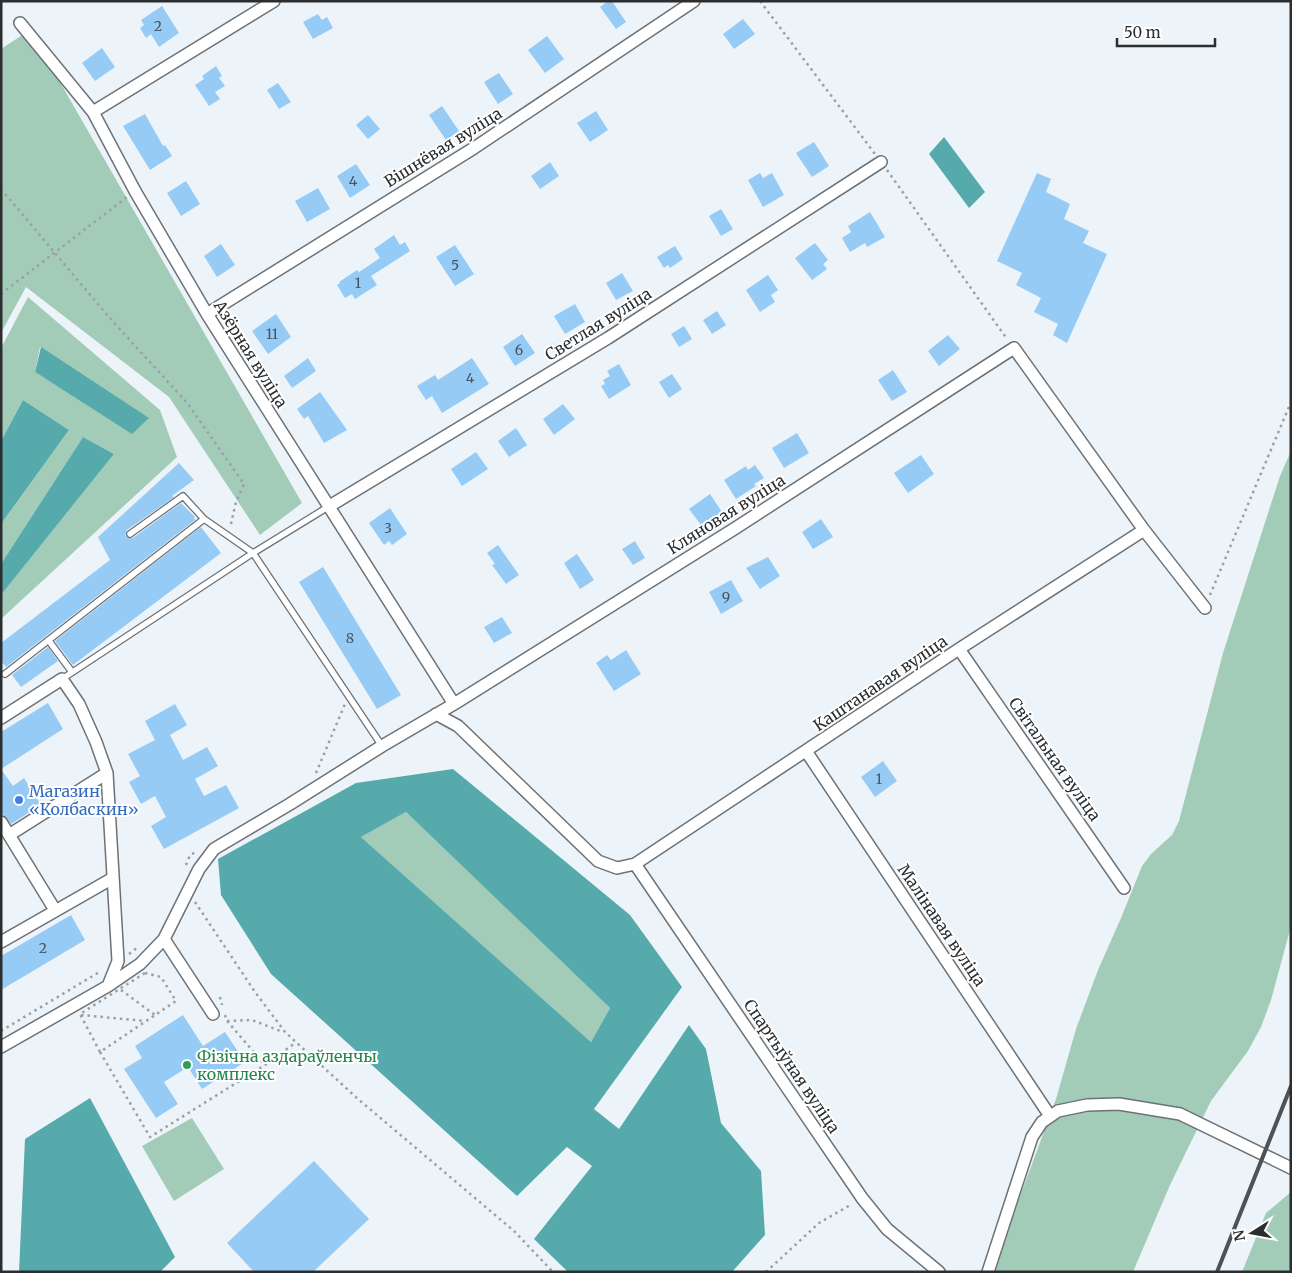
<svg xmlns="http://www.w3.org/2000/svg" width="1292" height="1273" font-family="Merriweather,serif">
  <style>
    .green { fill: #a2ccb8; fill-rule: evenodd }
    .water { fill: #56aaac; fill-rule: evenodd }
    .building { fill: #96cbf6 }
    .lines { fill: none; stroke-linecap: round; stroke-linejoin: round }
    .lane-casing { stroke: #6d7277; stroke-width: 8 }
    .street-casing { stroke: #6d7277; stroke-width: 14 }
    .path { stroke: #9ba0a3; stroke-width: 2.5; stroke-dasharray: 2.5 4; stroke-linecap: butt }
    .lane { stroke: #fff; stroke-width: 5.5 }
    .street { stroke: #fff; stroke-width: 11 }
    .rail { stroke: #4f5255; stroke-width: 4 }
    .shop-dot { fill: #3f7fe0; stroke: #fff; stroke-width: 2 }
    .leisure-dot { fill: #2e9e5b; stroke: #fff; stroke-width: 2 }
    .labels { text-anchor: middle; dominant-baseline: central; stroke-width: 4; stroke-linejoin: round; paint-order: stroke }
    .number-label { font-size: 14px; fill: #465461 }
    .street-label { font-size: 16px; fill: #2b2d2f; stroke: #fff }
    .shop-label { font-size: 16px; fill: #366cbe; stroke: #fff; text-anchor: start }
    .leisure-label { font-size: 16px; fill: #27864d; stroke: #fff; text-anchor: start }
  </style>
  <rect width="100%" height="100%" fill="#edf4f9"/>
  <path class="green" d="M30,30L302,503L260,535L169,397L26,287L1,333V49Z
    M28,297L160,410L177,457L1,619V595L114,454L83,437L1,564V524L69,430L23,400L1,441V348ZM40,347L132,433L35,372Z
    M1291,451V926L1271,1000L1261,1027L1248,1051L1211,1101L1170,1185L1133,1272H992L1056,1099L1076,1029L1098,970L1121,918L1142,866L1151,854L1172,835L1179,821L1223,653L1280,476Z
    M406,812L610,1008L591,1042L361,837Z
    M192,1118L224,1169L174,1201L142,1146Z
    M1291,1192V1272H1242L1266,1213Z"/>
  <path class="water" d="M944,137L985,192L969,208L929,154Z
    M41,347L149,418L132,434L35,372Z
    M23,400L69,430L1,524V441Z
    M83,437L114,454L1,595V564Z
    M453,769L630,915L682,987L594,1109L619,1129L689,1025L706,1049L721,1123L761,1171L765,1235L732,1272L567,1271L534,1239L592,1166L567,1147L517,1196L271,974L221,895L218,859L356,783ZM406,812L610,1008L591,1042L361,837Z
    M90,1098L175,1257L160,1272H19L25,1139Z"/>
  <path class="building" d="M608,1H612L626,22L616,29L600,7Z
    M162,6L179,33L159,47L151,34L146,38L140,28L144,25L141,20Z
    M318,14L322,20L327,17L333,28L313,39L303,22Z
    M743,19L755,34L734,49L723,34Z
    M547,36L564,59L545,73L528,50Z
    M102,48L115,67L95,81L82,63Z
    M216,66L222,76L219,78L225,86L215,92L220,99L209,106L195,85L204,79L202,76Z
    M499,73L513,94L498,104L484,82Z
    M278,83L291,102L279,109L267,90Z
    M442,106L459,131L446,140L429,115Z
    M596,111L608,130L590,142L577,123Z
    M145,114L163,146L165,145L172,156L150,170L123,126Z
    M368,115L380,129L368,139L356,125Z
    M814,142L829,166L812,177L796,153Z
    M550,162L559,176L540,189L531,176Z
    M356,164L370,185L350,198L337,176Z
    M760,173L763,178L772,173L784,195L763,207L748,180Z
    M1037,173L1051,179L1046,192L1070,204L1064,219L1089,231L1083,243L1107,254L1067,343L1053,335L1058,324L1034,312L1041,298L1016,285L1022,273L997,261Z
    M186,181L200,204L181,216L167,193Z
    M318,188L330,209L307,222L295,201Z
    M721,209L733,229L721,236L709,216Z
    M870,212L885,237L867,247L865,243L850,252L842,238L851,232L848,226Z
    M394,235L400,245L405,242L410,251L371,276L377,285L355,299L352,294L345,298L337,285L340,283L339,282L357,270L359,272L380,258L374,249Z
    M815,243L828,260L823,264L827,269L812,280L795,258Z
    M221,244L235,265L217,277L204,256Z
    M455,245L474,274L455,286L436,257Z
    M675,246L683,259L670,268L668,265L664,268L657,257Z
    M622,273L633,291L616,300L606,283Z
    M768,275L778,290L771,295L775,302L760,312L746,290Z
    M575,304L585,322L565,334L554,316Z
    M717,311L726,325L712,334L703,320Z
    M276,314L291,337L268,354L252,331Z
    M684,326L692,339L679,347L671,334Z
    M522,334L535,353L515,366L503,347Z
    M948,335L960,349L939,366L928,351Z
    M308,358L316,371L292,388L284,376Z
    M472,358L489,384L442,413L432,396L426,400L417,386L435,375L438,380Z
    M619,364L631,385L609,399L601,386L605,384L603,380L610,376L607,371Z
    M893,370L907,392L892,401L878,380Z
    M672,374L682,389L669,398L659,382Z
    M320,392L347,430L324,443L308,416L304,419L297,409Z
    M563,404L575,419L554,435L543,419Z
    M516,428L527,445L509,457L498,441Z
    M797,433L809,453L784,468L772,448Z
    M476,452L488,469L462,486L451,469Z
    M921,455L934,474L908,493L894,473Z
    M179,463L194,480L172,496L174,497L127,530L125,535L129,538H133L181,503L195,517L194,518L195,520L6,667L1,661V643L110,560L98,537Z
    M755,465L764,478L754,484L756,486L736,499L724,480L746,466L748,470Z
    M710,494L722,512L701,525L689,509Z
    M390,508L407,534L392,545L389,541L384,545L369,523Z
    M821,519L833,537L813,549L802,532Z
    M201,527L221,553L73,665L55,641Z
    M635,541L645,558L633,565L622,549Z
    M498,545L519,575L506,584L492,565L495,564L487,553Z
    M577,554L594,580L580,589L564,563Z
    M768,557L780,576L760,589L746,568Z
    M323,567L401,695L377,709L299,582Z
    M731,580L743,601L721,614L709,592Z
    M502,617L512,633L494,643L484,627Z
    M48,647L58,661L21,687L12,675Z
    M626,650L641,674L614,691L596,663L607,655L611,660Z
    M48,703L63,729L1,769L13,786L24,778L41,805L11,824L1,812V732Z
    M175,704L187,725L170,735L183,760L207,747L218,766L195,779L204,796L226,785L239,808L164,849L151,826L166,817L155,796L141,804L129,782L140,776L128,754L155,740L145,721Z
    M883,761L897,781L875,797L861,777Z
    M71,915L85,940L1,990V956Z
    M183,1015L203,1046L225,1032L245,1062L202,1089L188,1067L164,1082L178,1104L156,1118L124,1069L142,1058L135,1046Z
    M314,1161L369,1219L313,1272H254L227,1243Z"/>
  <g class="lines">
    <defs>
      <path id="lane" d="M130,534L183,496L204,519L253,553L382,746
        M49,641L72,672
        M5,674L204,519
        M62,679L253,553L328,507"/>
      <path id="street" d="M20,23L93,112L135,191L207,314L454,704
        M93,112L274,1
        M207,314L474,148L694,1
        M328,507L608,338L881,162
        M959,649L1124,888
        M436,714L458,726L598,861L617,868L635,864L959,649L1144,530
        M1,718L62,679L79,704L96,742L107,773L118,961L108,986
        M806,751L1050,1116
        M1,822L55,910
        M9,835L107,773
        M635,864L862,1198L887,1229L939,1272
        M164,939L213,1014
        M1,942L113,878
        M1,1047L108,986L140,964L164,939L199,869L214,849L290,804L382,746L454,704L734,529L1014,348L1144,530L1205,608
        M988,1272L1032,1137L1042,1122L1058,1111L1087,1105L1119,1104L1180,1114L1291,1168"/>
    </defs>
    <use href="#lane" class="lane-casing"/>
    <use href="#street" class="street-casing"/>
    <path class="path" d="M760,1L875,154
      M887,170L1007,339
      M1,189L108,316L188,404L244,484L236,502L230,528
      M1,294L127,197
      M1210,595L1291,402
      M316,773L345,704
      M186,865L190,855L196,852
      M195,902L255,992L285,1032L358,1099L514,1231L553,1272
      M129,954L138,947
      M145,973L161,977L176,1001L100,1052L80,1014Z
      M121,990L155,1015
      M220,997L222,1005
      M81,1015L145,1021
      M225,1015L227,1021L252,1020L283,1032
      M227,1021L265,1065
      M1,1031L101,971
      M100,1052L150,1137L265,1065L295,1043
      M766,1272L819,1223L852,1204"/>
    <use href="#lane" class="lane"/>
    <use href="#street" class="street"/>
    <path class="rail" d="M1217,1272L1291,1086"/>
  </g>
  <circle class="shop-dot" cx="19" cy="800" r="5"/>
  <circle class="leisure-dot" cx="187" cy="1065" r="5"/>
  <g class="labels">
    <g class="number-label">
      <text x="158" y="26">2</text>
      <text x="353" y="181">4</text>
      <text x="455" y="265">5</text>
      <text x="358" y="283">1</text>
      <text x="272" y="334">11</text>
      <text x="519" y="350">6</text>
      <text x="470" y="378">4</text>
      <text x="388" y="528">3</text>
      <text x="726" y="597">9</text>
      <text x="350" y="638">8</text>
      <text x="879" y="779">1</text>
      <text x="43" y="948">2</text>
    </g>
    <g class="street-label">
      <text transform="translate(443 147) rotate(-32)">Вішнёвая вуліца</text>
      <text transform="translate(598 324) rotate(-32)">Светлая вуліца</text>
      <text transform="translate(251 354) rotate(58)">Азёрная вуліца</text>
      <text transform="translate(726 514) rotate(-32)">Кляновая вуліца</text>
      <text transform="translate(880 683) rotate(-34)">Каштанавая вуліца</text>
      <text transform="translate(1055 759) rotate(55)">Світальная вуліца</text>
      <text transform="translate(942 925) rotate(56)">Малінавая вуліца</text>
      <text transform="translate(792 1066) rotate(56)">Спартыўная вуліца</text>
    </g>
    <g class="shop-label">
      <text x="29" y="791">Магазин<tspan x="29" dy="18">«Колбаскин»</tspan></text>
    </g>
    <g class="leisure-label">
      <text x="197" y="1056">Фізічна аздараўленчы<tspan x="197" dy="18">комплекс</tspan></text>
    </g>
  </g>
  <rect width="1292" height="1273" fill="none" stroke="#2b2d2f" stroke-width="5"/>
  <g transform="translate(1252 1233) rotate(259)" stroke="#ffffff" stroke-width="4" paint-order="stroke">
  <path d="M0-4L9 19L0 12L-9 19Z" fill="#2b2d2f"/>
  <text y="-8" font-size="14" font-weight="bold" text-anchor="middle" fill="#2b2d2f">N</text>
  </g>
  <path d="M1117 38v8h98v-8" fill="none" stroke="#2b2d2f" stroke-width="2.5"/>
  <text x="1124" y="38" font-size="15" fill="#2b2d2f" stroke="#ffffff" stroke-width="4" paint-order="stroke">50 m</text>
</svg>
